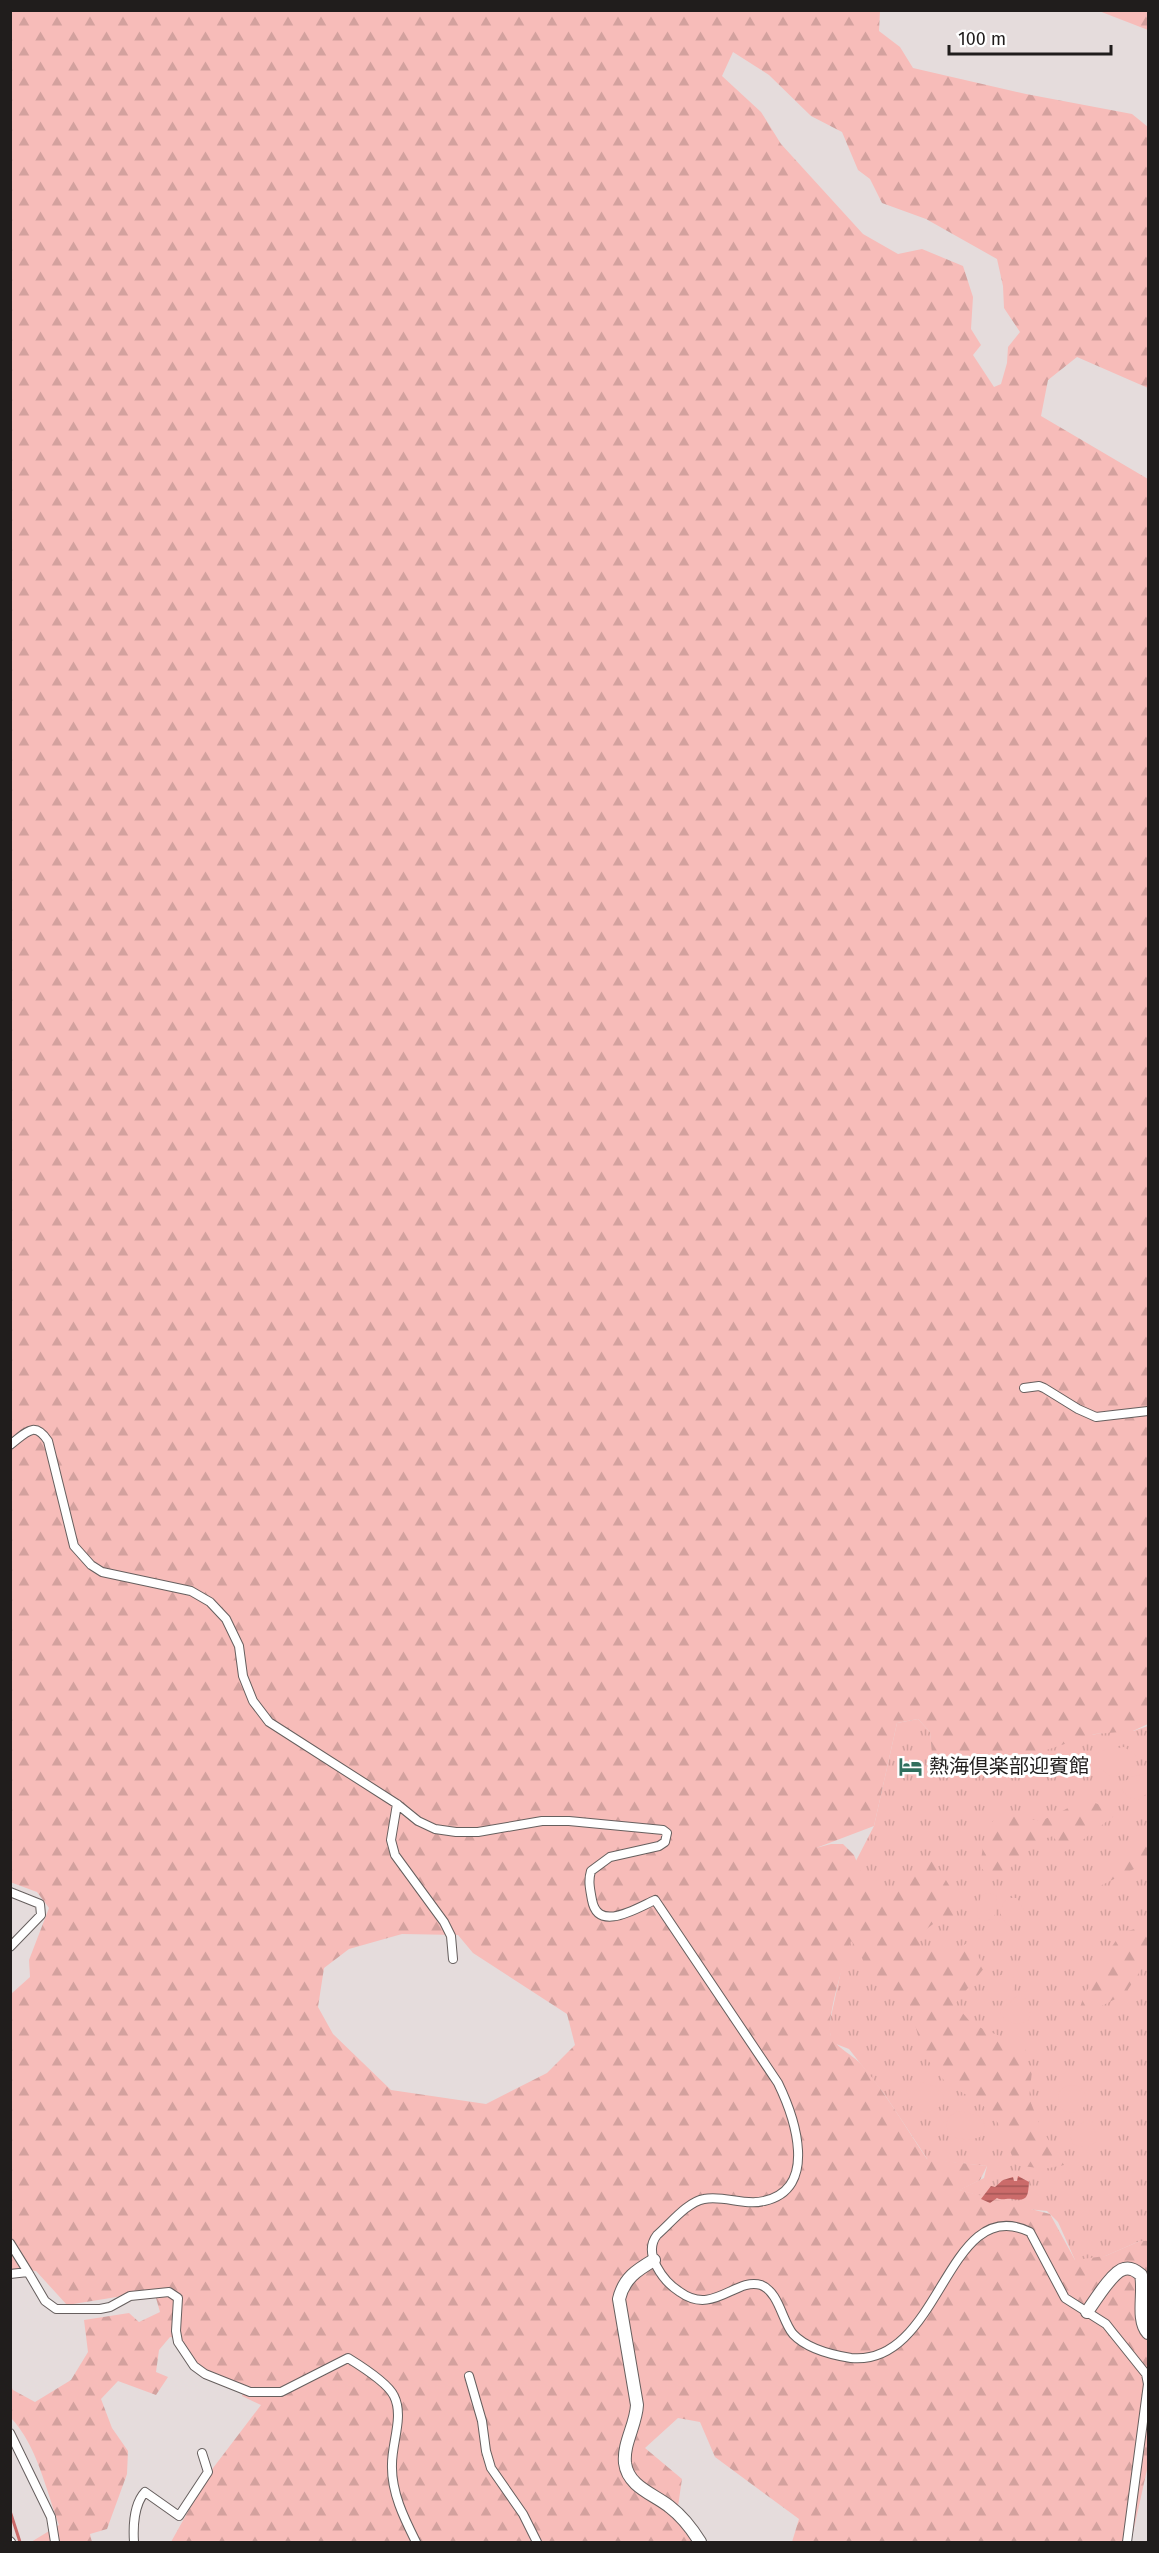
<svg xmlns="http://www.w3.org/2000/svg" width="1159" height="2553" font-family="'Fira Sans','Noto Sans JP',sans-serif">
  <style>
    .grass { fill: url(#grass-tufts) }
    .forest { fill: url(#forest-firs); fill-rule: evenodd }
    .garden { fill: #f7bcb9 }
    .water { fill: url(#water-rules) }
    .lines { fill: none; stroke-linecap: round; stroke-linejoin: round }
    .stream { stroke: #cb6b6a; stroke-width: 3 }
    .street-casing { stroke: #665f5e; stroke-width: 10 }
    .secondary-casing { stroke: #665f5e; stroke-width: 14 }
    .street { stroke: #fff; stroke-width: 8 }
    .secondary { stroke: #fff; stroke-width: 12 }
    .labels { text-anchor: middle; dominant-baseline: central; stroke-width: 6; stroke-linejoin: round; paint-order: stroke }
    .poi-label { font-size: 20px; fill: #201d1c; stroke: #fff; text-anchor: start }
  </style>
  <defs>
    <pattern id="grass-tufts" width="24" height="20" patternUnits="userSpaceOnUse" patternTransform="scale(1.5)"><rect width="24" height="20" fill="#f7bcb9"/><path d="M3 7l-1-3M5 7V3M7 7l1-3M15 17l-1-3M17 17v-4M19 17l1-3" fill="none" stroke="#d3a19e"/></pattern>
    <pattern id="forest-firs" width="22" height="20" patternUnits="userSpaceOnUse" patternTransform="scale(1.5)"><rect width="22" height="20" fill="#f7bcb9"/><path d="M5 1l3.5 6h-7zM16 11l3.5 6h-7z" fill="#d3a19e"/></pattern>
    <pattern id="water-rules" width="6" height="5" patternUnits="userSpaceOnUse" patternTransform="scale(1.5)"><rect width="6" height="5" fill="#cb6b6a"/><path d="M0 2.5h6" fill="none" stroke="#a45756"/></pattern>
  </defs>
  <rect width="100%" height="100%" fill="#e5dcdc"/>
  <path class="grass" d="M918,1719L930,1732L934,1765L961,1773H976L1032,1749L1061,1740L1120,1730L1133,1731L1148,1726V2241H1140L1096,2260H1075L1058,2222L1047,2211L1027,2209L959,2190L984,2178L987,2166L928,2160L885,2095L849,2049L836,2044L831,2039L829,2026L842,1966L843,1886L874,1826L897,1723Z"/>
  <path class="forest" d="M11,11H880L879,31L900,47L913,68L1026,94L1132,114L1148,127V388L1077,357L1048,380L1041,416L1148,479V1724L1133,1731L1095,1734L980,1772L933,1765L930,1732L918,1719L897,1723L874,1826L816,1848L831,1844H843L854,1855L864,1880L882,1900L933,1860C948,1884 960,1895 956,1926L937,1921L920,1934V1948L949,1954L969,1942L985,1967L955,2004L972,2024L1025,2047L1027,2060L1032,2071L1029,2098L1041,2128L1064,2165L1044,2169L1016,2165L998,2123L981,2103L947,2084L923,2054L909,2002L868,1974L859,1950L851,1941C845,1959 825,2020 831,2036C835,2047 853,2055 861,2064C886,2093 906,2128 927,2159L987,2166L980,2180L960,2190L1050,2214L1075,2260L1105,2256L1140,2241H1148V2465L1131,2542H792L799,2519L715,2457L700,2422L678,2418L645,2448L682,2479L676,2520L691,2538L692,2542H171L210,2472L261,2405L242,2396L244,2390L198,2368L177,2338L170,2337L159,2350L156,2372L168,2377L156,2395L118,2381L101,2399L112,2428L128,2451L127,2474L107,2529L90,2534L92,2542H31L59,2525C46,2490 37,2445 11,2418L10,2384L13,2390L35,2402L71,2380L88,2352L84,2320L129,2313L139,2322L160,2312L154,2291L67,2305L36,2271L11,2269V1994L30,1977L29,1960L49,1908L37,1892L10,1882ZM733,52L769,75L811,116L842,132L858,170L870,179L882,203L926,219L997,259L1003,286L1004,308L1020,332L1008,347L1007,363L1001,384L994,387L973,355L981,345L971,329L973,297L963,266L922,249L898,254L863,234L781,144L761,112L722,76ZM402,1934L458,1935L473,1953L567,2014L575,2045L547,2073L486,2104L391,2090L333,2034L318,2007L324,1968L349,1949Z
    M1099,11H1148V30Z
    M1084,1799L1120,1812C1100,1825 1084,1841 1064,1852L1053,1836C1048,1838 1040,1839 1035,1843C1016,1858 1015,1874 987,1875L980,1866L986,1828L1000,1814L1040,1821L1057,1814Z
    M1148,1841V1862L1100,1886L1089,1885L1114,1863Z
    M1138,1928L1148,1930V1959L1125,1994L1076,2019L1085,1993L1097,1976L1105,1957L1121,1933Z"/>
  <path class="garden" d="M1124,1747L1136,1755L1135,1762L1130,1771L1110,1776L1095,1765L1094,1757L1099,1751Z
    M1148,1773V1793L1138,1800L1127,1797L1122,1789L1123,1783L1131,1777Z
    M987,1893L997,1896L996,1912L993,1919L984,1921L978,1918L977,1909L981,1896Z
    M1008,1898H1017L1026,1914L1020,1922L1007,1926L1000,1913L1003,1903Z
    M1004,1974L1014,1978C1017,1987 1012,1993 1006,2000L994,2001L988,1996V1980Z
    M1017,1996H1024L1031,2015L1027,2022C1015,2025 1004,2024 1000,2011Z
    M917,2081L936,2087L944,2096L943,2105L927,2113C914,2109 910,2103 906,2090L909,2082Z
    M1058 2099a14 14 0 1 1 28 0a14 14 0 1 1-28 0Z
    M958,2111L977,2115L983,2120L985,2127L980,2137L970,2140L949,2137L946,2123L950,2116Z
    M1085,2121H1092L1097,2140C1090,2149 1082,2148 1073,2144L1070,2136L1074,2128Z"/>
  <path class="water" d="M1018,2176L1029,2182C1028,2196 1028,2202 1012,2199C1006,2198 1003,2201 997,2198L990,2203L981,2199L991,2186L995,2187L1003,2180L1013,2177L1014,2181H1017Z"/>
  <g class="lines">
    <path class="stream" d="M10,2511L20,2542"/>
    <defs>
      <path id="street" d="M1024,1388L1039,1386L1044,1388L1078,1409L1096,1417L1148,1411
        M10,1445C26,1433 34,1420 48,1441L74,1546L91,1565L102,1572L191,1591L210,1602L226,1619L239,1646L243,1676L253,1701L269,1722L397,1804L418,1821L435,1829L456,1832H478L542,1821H569L663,1830L667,1833L665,1842L659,1846L610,1857L591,1871C588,1881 590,1889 592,1900C598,1933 637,1908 655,1900L778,2083C795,2118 819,2189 764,2201C744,2206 724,2195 704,2199C687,2202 670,2224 657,2235C642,2254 664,2282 680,2292C713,2316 736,2277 761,2285C779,2292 782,2321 793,2334C807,2349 832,2355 851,2358C942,2367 946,2191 1030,2232L1065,2298L1106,2324L1146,2374L1148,2384L1127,2542
        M397,1804L391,1840L395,1855L444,1922L451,1936L453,1959
        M10,1892L40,1904L41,1915L10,1947
        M10,2243L28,2272
        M10,2274L28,2272L45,2301L56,2309H100L110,2307L130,2296L169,2292L178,2298L176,2331L178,2342L194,2366L205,2374L250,2392H281L348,2358C361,2366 388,2383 394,2396C404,2416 392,2442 392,2464C391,2492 404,2518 416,2542
        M469,2376L482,2421L486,2451L491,2468L523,2514L537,2542
        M10,2433L51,2517L55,2542
        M10,2541L11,2542
        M134,2542C133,2527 134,2504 145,2492L179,2516L208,2472L202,2453"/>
      <path id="secondary" d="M654,2260C637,2270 624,2278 619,2299L637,2405C636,2425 623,2443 625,2463C628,2487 654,2494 670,2507C683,2517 692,2529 700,2542
        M1087,2312C1094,2302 1113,2271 1124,2269C1131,2267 1136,2271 1141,2275C1145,2292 1136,2320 1148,2333"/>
    </defs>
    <use href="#street" class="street-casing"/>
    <use href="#secondary" class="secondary-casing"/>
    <use href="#street" class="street"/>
    <use href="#secondary" class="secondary"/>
  </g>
  <defs>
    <symbol id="hotel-bare" viewBox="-9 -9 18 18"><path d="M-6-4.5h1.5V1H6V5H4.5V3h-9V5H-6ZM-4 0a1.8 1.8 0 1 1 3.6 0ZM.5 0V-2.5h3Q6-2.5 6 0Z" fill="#306f5d" stroke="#fff" stroke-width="2.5" paint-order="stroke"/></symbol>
  </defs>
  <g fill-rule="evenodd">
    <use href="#hotel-bare" x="894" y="1750" width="33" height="33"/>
  </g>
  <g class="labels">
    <g class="poi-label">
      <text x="929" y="1766">熱海倶楽部迎賓館</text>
    </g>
  </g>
  <rect width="1159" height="2553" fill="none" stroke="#201d1c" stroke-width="24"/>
  <path d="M949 45v9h162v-9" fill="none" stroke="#201d1c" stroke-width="3"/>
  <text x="958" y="45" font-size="18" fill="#201d1c" stroke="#ffffff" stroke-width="4.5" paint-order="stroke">100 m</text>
</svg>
